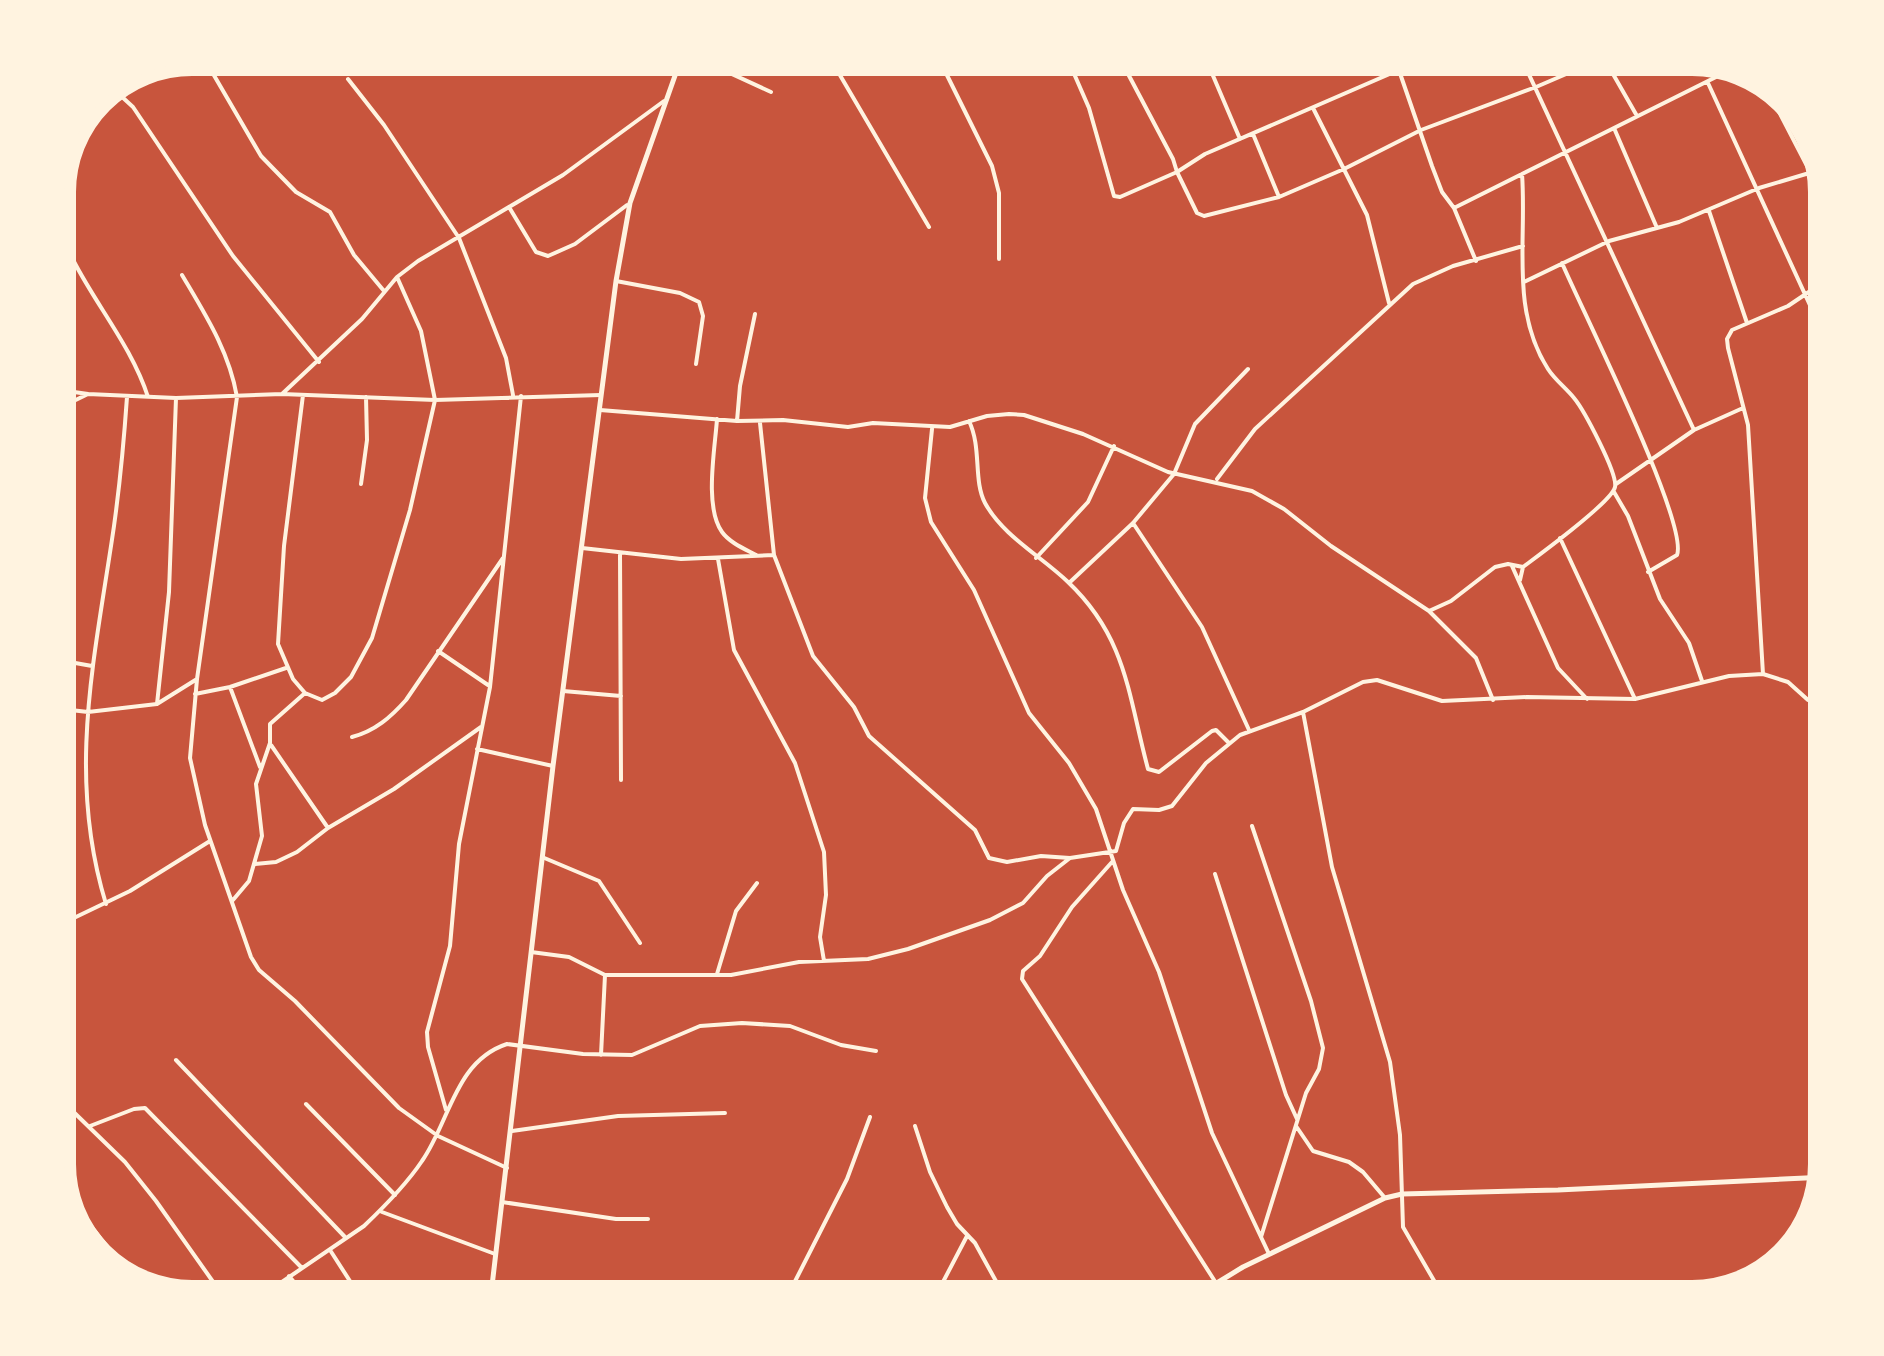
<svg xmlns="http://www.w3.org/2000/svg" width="1884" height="1356" font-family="Georgia,serif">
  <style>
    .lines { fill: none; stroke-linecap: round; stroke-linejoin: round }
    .minor { stroke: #fff3e0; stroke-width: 4 }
    .tertiary { stroke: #fff3e0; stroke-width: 5 }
    .rim { fill: none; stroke: #fff3e0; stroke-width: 12 }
  </style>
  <rect width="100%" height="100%" fill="#c8553d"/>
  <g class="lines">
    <path class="minor" d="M201,53L261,156L296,192L330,212L354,255L384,291
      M686,53L771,92
      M827,53L929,227
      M889,53L896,63H906L923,53
      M936,53L992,166L999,193V259
      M1065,53L1089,108L1114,196L1120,197L1177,172L1197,213L1204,216L1279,197L1344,169L1421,130L1536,87L1615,53
      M1117,53L1173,159L1177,172L1205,154L1438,53
      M1189,53C1208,84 1243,65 1269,53
      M1393,53L1432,166L1442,192L1454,208L1476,261
      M1519,53L1694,430
      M1601,53L1637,116
      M544,57L551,53
      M1211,71L1240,139
      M1760,75L1820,191L1831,222
      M348,79L384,125L459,238L506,358L513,395
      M1708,83L1831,351
      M108,84L133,107L233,256L319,362
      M1313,108L1367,215L1389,303
      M1614,128L1657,228
      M1253,134L1279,197
      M53,206C69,278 126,329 148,397
      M509,207L536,252L548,256L575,244L627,205
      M1454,208L1736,67
      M1709,211L1747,323
      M1562,263C1581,308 1689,523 1677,555L1648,572
      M182,275C205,314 229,351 237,397L197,679L190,758L205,825L251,957L259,970L295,1001L399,1108L438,1136L507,1168
      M616,281L680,293L699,302L703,316L696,364
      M1524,282L1609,241L1679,222L1759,188L1826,168
      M53,372L59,389
      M53,389L88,394
      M282,394L362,319L397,277L418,261L563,175L664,101
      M303,395L284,546L278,644L293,679L305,693L322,700L335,693L351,677L372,638L410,510L435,400L421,331L397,277
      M600,410L737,421L783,420L848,427L873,423L950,427L987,416L1009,414L1024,415L1083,434L1168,472L1252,491L1284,509L1331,546L1429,611L1476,658L1493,700
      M53,411L88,394L176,398L282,394L435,400L601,395
      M1831,416L1815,426L1811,442L1831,519
      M717,419C715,449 704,507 722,532C730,543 745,549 756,555
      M737,421L740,386L755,314
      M969,421C982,448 973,480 985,503C1003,536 1041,556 1068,582C1127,638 1128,695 1148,769L1159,772L1212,731L1216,730L1229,743
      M760,423L774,555L813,656L854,707L869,736L975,830L989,858L1007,862L1041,856L1070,858
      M932,429L925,498L931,522L974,590L1029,713L1069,763L1096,809L1123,890L1159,972L1212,1133L1269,1254
      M53,468L58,410
      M1217,479L1255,429L1413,284L1453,266L1523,246
      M361,484L367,440L366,397
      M1616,484L1694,430L1743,408
      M1614,492L1628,516L1660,599L1689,643L1702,681
      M1133,523L1202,627L1249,730
      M1560,538L1635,699
      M582,548L681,559L774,555
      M620,553L621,780
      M1036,558L1088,502L1114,446
      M718,559L734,650L795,763L824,852L826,895L820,937L824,961
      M1512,566L1558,668L1587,699
      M1520,580L1523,567C1539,555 1612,502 1615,487C1618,474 1584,410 1574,398C1566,388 1555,380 1548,369C1510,310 1527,240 1522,174
      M1069,583L1133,523L1174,474L1195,424L1248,369
      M1429,611L1451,601L1495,567L1508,564L1523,567
      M438,651L488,685
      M53,659L92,666
      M1763,674L1748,425L1728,348L1727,339L1732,330L1788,306L1831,277
      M230,687L260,767
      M563,691L621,696
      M195,694L230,687L286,668
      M157,704L169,592L176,398
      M53,708L88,712L157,704L197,679
      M1303,712L1332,867L1390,1062L1400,1135L1403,1227L1447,1303
      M352,737C375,731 391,717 406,700L503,558
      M271,745L328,828
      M477,749L553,766
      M1252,826L1311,1001L1323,1048L1319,1069L1306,1093L1261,1237
      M542,857L599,881L640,943
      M1112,862L1072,907L1040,956L1023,971L1022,979L1216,1283
      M255,864L276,862L297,852L328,828L394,789L481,727
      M1215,874L1286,1095L1297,1119
      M233,900L249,881L262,836L256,784L270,743V724L305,693
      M106,904C66,774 95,657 114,526C120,483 124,440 127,397
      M53,928L130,891L210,841
      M531,952L569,957L605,975H731L799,962L868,959L908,949L990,920L1023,903L1047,876L1070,858L1116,851L1124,823L1133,809L1159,810L1172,806L1206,763L1240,735L1303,712L1363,682L1377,680L1442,701L1527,697L1635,699L1729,676L1763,674L1788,682L1808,700L1831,703
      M717,974L736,911L757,883
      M601,1055L605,975
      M176,1060L345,1237
      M53,1092L125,1162L156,1201L228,1303
      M306,1104L395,1195
      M446,1110L428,1047L427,1032L450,946L459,844L490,687L521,396
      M90,1126L134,1109L145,1108L302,1268
      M915,1126L930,1172L947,1207L957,1224L975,1243L1008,1303
      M1296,1126L1313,1151L1349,1162L1363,1172L1385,1198
      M512,1131L618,1116L725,1113
      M60,1176L87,1221L137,1285
      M1818,1177L1822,1192
      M502,1202L616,1219H648
      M382,1212L495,1254
      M330,1250L364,1303
      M289,1276L311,1303
      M267,1293L311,1303
      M251,1303L364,1226C385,1206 406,1185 422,1161C450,1121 455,1061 507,1044L583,1054L632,1055L700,1026L742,1023L790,1026L841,1045L876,1051
      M784,1303L847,1179L870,1117
      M932,1303L967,1236"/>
    <path class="tertiary" d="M490,1303L553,766L616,281L630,203L683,53
      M1184,1303L1243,1267L1385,1198L1402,1194L1558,1190L1827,1177"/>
  </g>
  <path d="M0 0H1884V1356H0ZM192 70H1692A122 122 0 0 1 1814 192V1164A122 122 0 0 1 1692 1286H192A122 122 0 0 1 70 1164V192A122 122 0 0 1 192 70Z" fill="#fff3e0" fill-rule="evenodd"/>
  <path class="rim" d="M192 70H1692A122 122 0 0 1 1814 192V1164A122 122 0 0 1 1692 1286H192A122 122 0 0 1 70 1164V192A122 122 0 0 1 192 70Z"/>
</svg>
